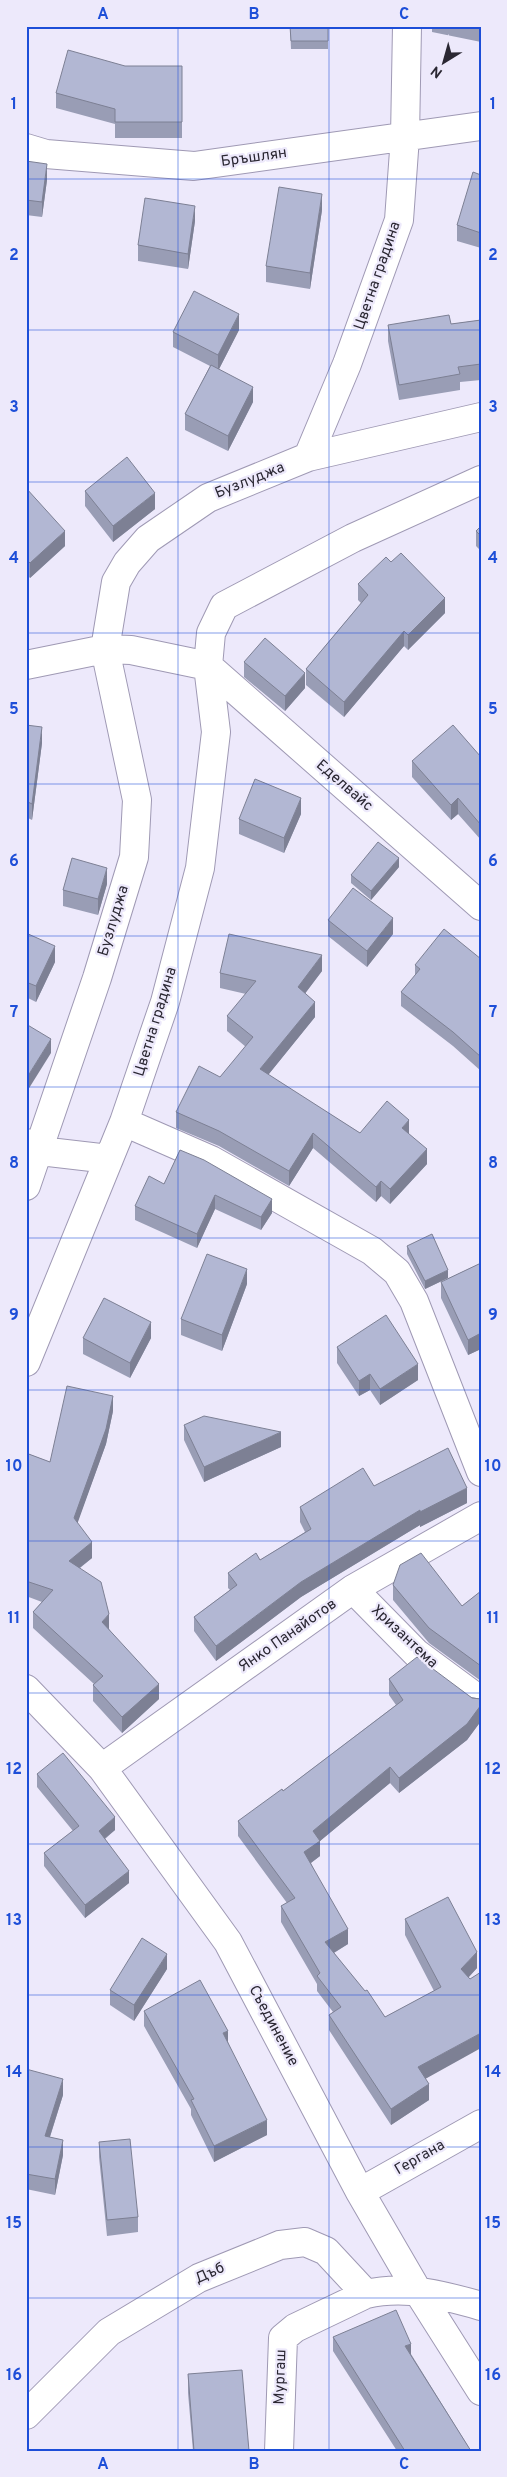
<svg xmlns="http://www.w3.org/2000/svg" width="507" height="2477" font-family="Overpass,sans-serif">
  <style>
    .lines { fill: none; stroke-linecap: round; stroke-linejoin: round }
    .minor-casing { stroke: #9f99b4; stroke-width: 30 }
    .minor { stroke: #fff; stroke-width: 28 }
    .wall { fill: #999db5 }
    .shaded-wall { fill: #7d8094 }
    .building { fill: #b2b7d3; stroke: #7d8094 }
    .grid { fill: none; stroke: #1d4ed8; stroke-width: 1; stroke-opacity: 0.55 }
    .labels { text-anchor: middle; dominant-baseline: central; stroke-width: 4.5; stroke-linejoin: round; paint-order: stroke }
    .street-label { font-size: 15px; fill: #2a2732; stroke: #ede9fb }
    .neatline { fill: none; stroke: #1d4ed8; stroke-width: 2 }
    .grid-label { font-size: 16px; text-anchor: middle; font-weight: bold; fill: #1d4ed8 }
  </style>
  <rect width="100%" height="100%" fill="#ede9fb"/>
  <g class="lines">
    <defs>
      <path id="minor" d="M26,148L46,154L194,166L481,126
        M308,457L347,364L399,220L405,137L407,26
        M26,665L105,649L131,650L208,666
        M208,666L481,906
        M124,1122L211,1160L372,1251L397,1272L414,1301L481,1472
        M26,1143L40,1151L109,1159
        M26,1186L97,978L134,857L137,800L105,649L116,582L127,563L148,539L208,498L308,457L481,417
        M26,1362L124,1122L165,1002L200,868L216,732L208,666L211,633L224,606L353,538L481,480
        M353,1589L416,1653L481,1701
        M26,1689L102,1768L228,1942L360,2192L417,2290L481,2391
        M102,1768L353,1589L481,1516
        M360,2192L481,2124
        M26,2415L109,2332L199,2278L280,2245L305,2242L326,2251L366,2294C406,2285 443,2295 481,2306
        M279,2451L283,2338L295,2328L366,2294"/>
    </defs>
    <use href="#minor" class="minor-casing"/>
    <use href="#minor" class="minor"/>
  </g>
  <path class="wall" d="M290,26H328V49H291Z
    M432,26H481V42L432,32Z
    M125,66H182V138H115V124L56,108V93Z
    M26,161L47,180L42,217L26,215Z
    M481,175V248L457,241V225Z
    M322,210L310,289L266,282V266Z
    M195,221L188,269L138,261V245Z
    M481,320V380L460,382V390L399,400L388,341V325L451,324Z
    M239,330L219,369L253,402L228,451L185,430V414L210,366L173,347V332Z
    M26,488L65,546L30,578L26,574Z
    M85,491L155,509L113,542L85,506Z
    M481,526V551L476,546V531Z
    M358,584L445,613L408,650L404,646L344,717L306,685V669L361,603L358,600Z
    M244,662L305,688L285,711L244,677Z
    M26,725L42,743L32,820L26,817Z
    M481,757V840L458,814L451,820L412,777V761Z
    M301,814L284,853L239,834V819Z
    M399,867L371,900L351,883V875Z
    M107,884L98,915L63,906V890Z
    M328,920L393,934L367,967L328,936Z
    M26,933L55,962L36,1002L26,997Z
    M481,959V1071L453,1046L401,1006V992L415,976V965Z
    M322,971L305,993L315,1017L268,1075L360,1133L409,1134L427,1164L390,1204L381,1196L376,1202L313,1148L289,1186L219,1146L176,1128V1112L220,1077L246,1047L227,1031V1016L246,994L220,988V973Z
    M180,1150L272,1213L261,1230L215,1209L197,1248L135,1220V1206L164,1184Z
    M407,1246L448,1278L425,1289L407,1254Z
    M481,1263V1349L468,1355L441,1298V1282Z
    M247,1284L222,1351L181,1335V1319Z
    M83,1338H151L130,1378L83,1354Z
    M337,1347L418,1380L380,1405L370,1390L359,1396L337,1363Z
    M113,1411L106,1444L77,1523L92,1558L80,1568L109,1629L159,1699L122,1733L93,1701V1685L94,1684L33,1628V1612L42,1602L26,1596V1453L50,1462Z
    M184,1425L281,1447L204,1482L184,1440Z
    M374,1486L467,1503L420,1527V1525L301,1597L216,1661L194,1631V1617L230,1590L228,1588V1573L260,1560L305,1532L300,1522V1507Z
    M393,1585L462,1606L481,1591V1681L429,1643L393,1600Z
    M389,1679L481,1699V1721L467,1740L399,1793L390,1783L320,1841V1856L311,1863L348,1944L334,1953L385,2017L434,1991L405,1935V1919L477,1968L469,1977L425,2078L429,2100L391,2125L329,2030V2015L333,2012L317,1991V1984L281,1922V1906L287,1903L238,1836V1821L283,1791L396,1705L389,1695Z
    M37,1774L115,1830L105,1839L129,1883L85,1918L44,1866V1853L73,1831L37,1787Z
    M167,1969L134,2021L110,2005V1990Z
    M144,2011L228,2042L267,2135L214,2162L191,2115V2109L144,2026Z
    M26,2069L63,2095L50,2137L63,2155L55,2195L26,2189Z
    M99,2142L138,2217V2232L107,2236L99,2157Z
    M333,2337L411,2354L471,2451H397L333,2351Z
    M188,2374L249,2451H193L188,2393Z"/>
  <path class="shaded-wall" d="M47,164V180L42,217V202Z
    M322,194V210L310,289V273Z
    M195,206V221L188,269V254Z
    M239,314V330L218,371V355Z
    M253,387V402L228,451V436Z
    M155,493V509L113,542V526Z
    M65,531V546L30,578V563Z
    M445,598V613L408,650V635Z
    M404,631V646L344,717V702Z
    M305,673V688L285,711V696Z
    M42,727V743L32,820V804Z
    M301,798V814L284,853V838Z
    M458,798V814L451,820V805Z
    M399,858V867L371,900V891Z
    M107,868V884L98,915V899Z
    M393,918V934L367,967V951Z
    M55,946V962L36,1002V986Z
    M322,955V971L298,1003V987Z
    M315,1002V1017L260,1085V1069Z
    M51,1039V1053L26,1093V1079Z
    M409,1120V1135L402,1128Z
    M313,1133V1148L289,1186V1171Z
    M427,1149V1164L390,1204V1189Z
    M381,1181V1196L376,1202V1187Z
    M215,1195V1209L197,1248V1234Z
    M272,1199V1213L261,1230V1217Z
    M247,1269V1284L222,1351V1335Z
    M448,1270V1278L425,1289V1281Z
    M151,1322V1338L130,1378V1363Z
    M481,1333V1349L468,1355V1340Z
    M418,1364V1380L380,1405V1389Z
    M370,1374V1390L359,1396V1381Z
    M113,1396V1411L106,1444L74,1533V1518Z
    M281,1432V1447L204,1482V1467Z
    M467,1488V1503L420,1527V1525L301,1597L216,1661V1646L301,1582L420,1510Z
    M92,1542V1558L69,1576V1561Z
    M109,1614V1630L102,1622Z
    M159,1684V1699L122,1733V1717Z
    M481,1705V1721L467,1740L399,1793V1778Z
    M390,1767V1783L320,1841V1856L304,1868V1852L313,1831Z
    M115,1817V1830L99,1843V1831Z
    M129,1871V1883L85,1918V1905Z
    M348,1929V1944L325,1958V1942Z
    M477,1952V1968L461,1985V1969Z
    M167,1954V1969L134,2021V2005Z
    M228,2031V2046L223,2033Z
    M481,2033V2048L418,2083V2067Z
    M63,2079V2095L45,2152V2136Z
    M429,2084V2100L391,2125V2109Z
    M267,2120V2135L214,2162V2146Z
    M63,2140V2155L55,2195V2179Z
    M411,2344V2357L405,2346Z"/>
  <path class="building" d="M290,26H328V41H291Z
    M68,50L125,66H182V122H115V109L56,93Z
    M26,161L47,164L42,202L26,200Z
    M473,172L481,175V233L457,225Z
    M279,187L322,194L310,273L266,266Z
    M145,198L195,206L188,254L138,245Z
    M194,291L239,314L218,355L173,332Z
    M449,315L451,324L481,320V364L458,367L460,374L399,385L388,325Z
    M211,365L253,387L228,436L185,414Z
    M127,457L155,493L113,526L85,491Z
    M26,488L65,531L30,563L26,559Z
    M481,526V536L476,531Z
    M401,553L445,598L408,635L404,631L344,702L306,669L368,595L358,584L386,557L391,562Z
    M265,638L305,673L285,696L244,662Z
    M26,725L42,727L32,804L26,801Z
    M453,725L481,757V825L458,798L451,805L412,761Z
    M255,779L301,798L284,838L239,819Z
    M378,842L399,858L371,891L351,875Z
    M72,858L107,868L98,899L63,890Z
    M353,888L393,918L367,951L328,920Z
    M444,929L481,959V1057L453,1032L401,992L420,969L415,965Z
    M26,933L55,946L36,986L26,982Z
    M229,934L322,955L298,987L315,1002L260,1069L360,1133L387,1101L409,1120L402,1128L427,1149L390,1189L381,1181L376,1187L313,1133L289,1171L219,1131L176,1112L199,1066L220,1077L253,1037L227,1016L256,981L220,973Z
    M26,1024L51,1039L26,1079Z
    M180,1150L204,1160L272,1199L261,1217L215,1195L197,1234L135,1206L149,1176L164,1184Z
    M432,1234L448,1270L425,1281L407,1246Z
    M207,1254L247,1269L222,1335L181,1319Z
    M481,1263V1333L468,1340L441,1282Z
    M104,1298L151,1322L130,1363L83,1338Z
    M386,1315L418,1364L380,1389L370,1374L359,1381L337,1347Z
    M67,1386L113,1396L106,1429L74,1518L92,1542L69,1561L101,1582L109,1614L102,1622L159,1684L122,1717L93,1685L103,1676L33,1612L53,1590L26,1581V1453L50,1462Z
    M204,1416L281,1432L204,1467L184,1425Z
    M448,1448L467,1488L420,1512V1510L301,1582L216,1646L194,1617L237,1585L228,1573L256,1553L260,1560L311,1529L300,1507L363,1468L374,1486Z
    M421,1553L462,1606L481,1591V1666L429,1628L393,1585L400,1565Z
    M417,1657L472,1698L481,1699V1705L467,1724L399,1778L390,1767L313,1831L320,1841L304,1852L348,1929L325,1942L365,1991L367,1990L385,2017L441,1987L405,1919L448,1897L477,1952L461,1969L470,1979L481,1972V2033L418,2067L429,2084L391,2109L329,2015L341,2007L317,1976L320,1973L281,1906L295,1898L238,1821L282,1789L283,1791L403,1700L389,1679Z
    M63,1753L115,1817L99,1831L129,1871L85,1905L44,1853L79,1826L37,1774Z
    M142,1938L167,1954L134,2005L110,1990Z
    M200,1980L228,2031L223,2033L267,2120L214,2146L191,2100L194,2099L144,2011Z
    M26,2069L63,2079L45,2136L63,2140L55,2179L26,2174Z
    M130,2139L138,2217L107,2220L99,2142Z
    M396,2310L411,2344L405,2346L471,2451H405L333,2337Z
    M242,2370L249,2451H194L188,2374Z"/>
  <path class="grid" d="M178,26V2451M329,26V2451M26,179H481M26,330H481M26,482H481M26,633H481M26,784H481M26,936H481M26,1087H481M26,1238H481M26,1390H481M26,1541H481M26,1693H481M26,1844H481M26,1995H481M26,2147H481M26,2298H481"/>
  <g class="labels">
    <g class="street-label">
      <text transform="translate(254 158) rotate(-8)">Бръшлян</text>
      <text transform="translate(378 276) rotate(-71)">Цветна градина</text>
      <text transform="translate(250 481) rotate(-22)">Бузлуджа</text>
      <text transform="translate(344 786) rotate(41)">Еделвайс</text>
      <text transform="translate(114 921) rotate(-73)">Бузлуджа</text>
      <text transform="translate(156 1022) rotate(-73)">Цветна градина</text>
      <text transform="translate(288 1636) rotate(-35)">Янко Панайотов</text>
      <text transform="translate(404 1637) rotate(43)">Хризантема</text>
      <text transform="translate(273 2026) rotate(62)">Съединение</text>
      <text transform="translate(420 2158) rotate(-30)">Гергана</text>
      <text transform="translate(210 2274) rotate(-24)">Дъб</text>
      <text transform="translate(281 2377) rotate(-88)">Мургаш</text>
    </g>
  </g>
  <rect width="507" height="2477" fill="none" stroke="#ede9fb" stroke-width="55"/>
  <g transform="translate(444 62) rotate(217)" stroke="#ede9fb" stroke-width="4" paint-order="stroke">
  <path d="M0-4L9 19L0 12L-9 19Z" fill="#2a2732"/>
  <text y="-8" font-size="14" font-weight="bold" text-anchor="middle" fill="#2a2732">N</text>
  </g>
  <rect x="28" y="28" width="452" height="2422" class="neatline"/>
  <g class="grid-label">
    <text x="103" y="19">A</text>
    <text x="254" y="19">B</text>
    <text x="404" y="19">C</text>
    <text x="14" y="109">1</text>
    <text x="493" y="109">1</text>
    <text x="14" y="260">2</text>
    <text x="493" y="260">2</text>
    <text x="14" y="412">3</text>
    <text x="493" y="412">3</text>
    <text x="14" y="563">4</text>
    <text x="493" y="563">4</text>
    <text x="14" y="714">5</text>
    <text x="493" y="714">5</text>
    <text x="14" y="866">6</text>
    <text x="493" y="866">6</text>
    <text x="14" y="1017">7</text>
    <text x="493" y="1017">7</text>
    <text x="14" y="1168">8</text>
    <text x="493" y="1168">8</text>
    <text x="14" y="1320">9</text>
    <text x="493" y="1320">9</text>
    <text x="14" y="1471">10</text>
    <text x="493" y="1471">10</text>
    <text x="14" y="1623">11</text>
    <text x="493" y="1623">11</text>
    <text x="14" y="1774">12</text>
    <text x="493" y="1774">12</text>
    <text x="14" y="1925">13</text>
    <text x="493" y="1925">13</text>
    <text x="14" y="2077">14</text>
    <text x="493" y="2077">14</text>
    <text x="14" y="2228">15</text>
    <text x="493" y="2228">15</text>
    <text x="14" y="2380">16</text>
    <text x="493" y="2380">16</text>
    <text x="103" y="2469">A</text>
    <text x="254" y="2469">B</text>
    <text x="404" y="2469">C</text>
  </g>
</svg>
